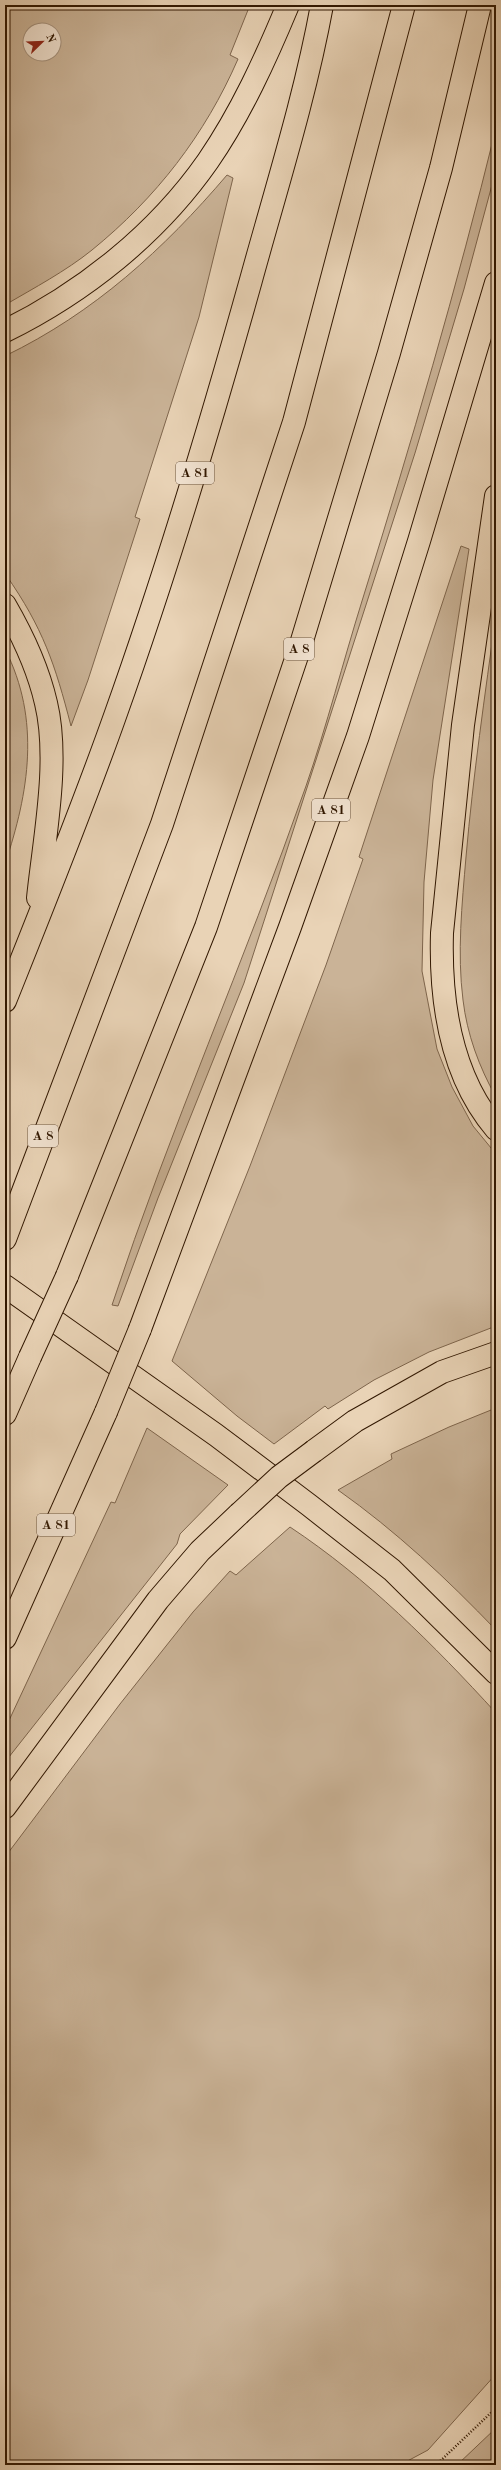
<svg xmlns="http://www.w3.org/2000/svg" width="501" height="2470" font-family="'Old Standard TT',serif">
  <style>
    .green { fill: #cab397; stroke: #7e654c; fill-rule: evenodd }
    .lines { fill: none; stroke-linecap: round; stroke-linejoin: round }
    .motorway-casing { stroke: #311700; stroke-width: 24 }
    .path { stroke: #311700; stroke-width: 2.5; stroke-dasharray: 1 2; stroke-linecap: butt }
    .motorway { stroke: #e9d3b6; stroke-width: 22 }
    .motorway-bridge-casing { stroke: #311700; stroke-width: 24; stroke-linecap: butt }
    .motorway-bridge { stroke: #e9d3b6; stroke-width: 22 }
    .labels { text-anchor: middle; dominant-baseline: central; stroke-width: 3; stroke-linejoin: round; paint-order: stroke }
    .shield { fill: #f1e2d0; stroke: #6b543e; stroke-width: 1 }
    .shield-label { font-size: 13px; font-weight: bold; fill: #311700 }
  </style>
  <rect width="100%" height="100%" fill="#e9d3b6"/>
  <filter id="stains"><feTurbulence type="fractalNoise" baseFrequency=".005" numOctaves="4"/><feColorMatrix values="0 0 0 0 .2 0 0 0 0 .09 0 0 0 0 .02 0 0 0 .5 -.17"/></filter>
  <radialGradient id="worn" r=".72"><stop offset=".6" stop-color="#630" stop-opacity="0"/><stop offset="1" stop-color="#630" stop-opacity=".3"/></radialGradient>
  <path class="green" d="M5,5H250L230,55L238,59C205,135 156,198 92,250C66,271 34,288 5,305ZM30,30H54V54H30Z
    M496,128V170L464,289L415,453L244,983L158,1198L118,1306L112,1305C170,1129 245,960 306,786C327,725 343,662 362,601C411,444 457,287 496,128Z
    M227,175L233,178L199,317L135,517L140,519L88,680L71,726C55,664 43,628 6,575L8,573L5,570V356C94,313 164,249 227,175Z
    M461,546L469,549L433,780L424,882L422,971L437,1049L452,1087L473,1126L496,1154V1326L429,1352L374,1380L328,1409L325,1406L274,1444L237,1416L172,1361L250,1166L326,965L363,859L359,857Z
    M496,614V1097C479,1067 467,1034 463,1000C457,953 462,904 466,857C473,776 485,695 496,614Z
    M5,649C41,720 29,792 5,864Z
    M496,1408V1630C447,1579 396,1531 338,1490L392,1459L391,1454L449,1427Z
    M147,1428L228,1485L180,1534L177,1544L5,1762V1729L111,1502L115,1503Z
    M290,1527C367,1578 434,1645 496,1713V2374L428,2450L400,2465H5V1857L120,1704L193,1612L230,1571L236,1575Z
    M496,2428V2465H457Z"/>
  <g class="lines">
    <defs>
      <path id="motorway" d="M5,331C84,292 157,234 208,161C241,113 266,58 288,5
        M496,496L463,725L442,933C440,1001 450,1075 496,1129
        M5,605C23,636 38,668 46,703C60,761 44,839 38,898
        M5,1001C43,906 81,812 115,716C166,573 210,427 251,280C276,189 305,98 322,5
        M5,1239L162,824L294,422L404,5
        M67,1276L206,927L301,644L389,353L441,168L480,5
        M5,1286L216,1435L309,1505L392,1570L496,1673
        M140,1329L290,927L358,736L419,541L496,283
        M5,1414L30,1357
        M314,1451L355,1421L442,1372L496,1353
        M5,1638L106,1412
        M5,1807L158,1600L200,1551L239,1514"/>
    </defs>
    <use href="#motorway" class="motorway-casing"/>
    <path class="path" d="M436,2465L496,2408"/>
    <use href="#motorway" class="motorway"/>
    <defs>
      <path id="motorway-bridge" d="M30,1357L67,1276
        M106,1412L140,1329
        M239,1514L279,1477L314,1451"/>
    </defs>
    <use href="#motorway-bridge" class="motorway-bridge-casing"/>
    <use href="#motorway-bridge" class="motorway-bridge"/>
  </g>
  <g class="labels">
    <g class="shield">
      <rect x="176" y="462" width="38" height="22" rx="3"/>
      <rect x="284" y="638" width="30" height="22" rx="3"/>
      <rect x="312" y="799" width="38" height="22" rx="3"/>
      <rect x="28" y="1125" width="30" height="22" rx="3"/>
      <rect x="37" y="1514" width="38" height="22" rx="3"/>
    </g>
    <g class="shield-label">
      <text x="195" y="473">A 81</text>
      <text x="299" y="649">A 8</text>
      <text x="331" y="810">A 81</text>
      <text x="43" y="1136">A 8</text>
      <text x="56" y="1525">A 81</text>
    </g>
  </g>
  <rect width="501" height="2470" fill="none" stroke="#e9d3b6" stroke-width="20"/>
  <rect x="6" y="6" width="489" height="2458" fill="none" stroke="#311700" stroke-width="2"/>
  <rect x="10" y="10" width="481" height="2450" fill="none" stroke="#311700"/>
  <g transform="translate(42 42) rotate(67)"><circle r="19" fill="#f1e2d0" stroke="#a4917d"/>
  <path d="M0-3L7 15L0 10L-7 15Z" fill="#8f2418"/>
  <text y="-6" font-size="11" font-weight="bold" text-anchor="middle" fill="#311700">N</text>
  </g>
  <rect width="100%" height="100%" filter="url(#stains)"/>
  <rect width="100%" height="100%" fill="url(#worn)"/>
</svg>
